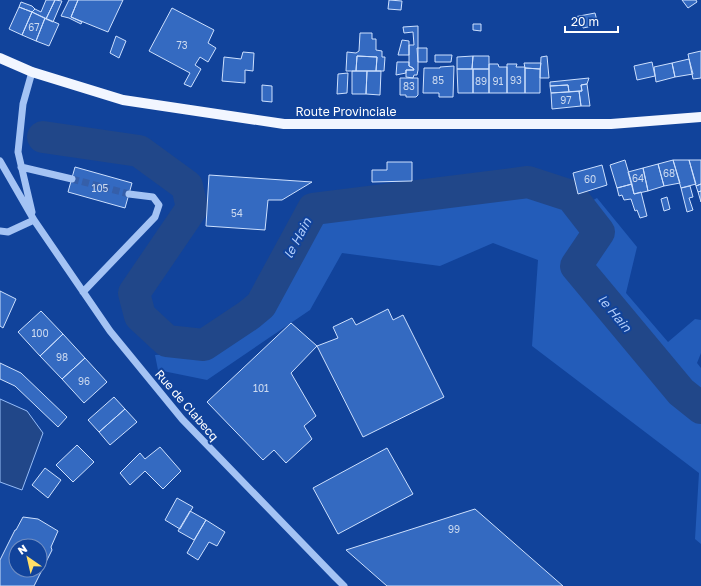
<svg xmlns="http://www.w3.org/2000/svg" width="701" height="586" font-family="'Golos Text',sans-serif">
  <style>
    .green { fill: #235cb9 }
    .water { fill: #214789; stroke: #96bdf8 }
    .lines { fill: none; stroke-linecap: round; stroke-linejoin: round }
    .river { stroke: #214789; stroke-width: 32 }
    .building { fill: #346ac1; stroke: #cde0fe; fill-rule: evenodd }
    .minor-tunnel { stroke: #355faa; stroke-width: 7; stroke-dasharray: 7 3.5; stroke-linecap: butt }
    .minor { stroke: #a4c3f4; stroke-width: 7 }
    .major { stroke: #f2f6ff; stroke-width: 10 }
    .labels { text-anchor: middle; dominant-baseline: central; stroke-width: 4; stroke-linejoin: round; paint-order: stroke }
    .number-label { font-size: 10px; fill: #ccdaf0 }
    .street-label { font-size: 12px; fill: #fff; stroke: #11439b }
    .water-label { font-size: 13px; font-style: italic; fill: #b1cdfb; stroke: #11439b }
  </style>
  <rect width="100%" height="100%" fill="#11439b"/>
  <path class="green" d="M520,195L572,212L597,198L637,247L626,293L668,342L695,319L701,320V353L697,363L701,368V544L695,539L699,473L532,346L538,260L493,243L440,266L342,253L310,310L207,380L158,370L155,355L206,353L263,312L303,221L372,201Z"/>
  <path class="water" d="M0,399L27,411L43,433L22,490L0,482Z"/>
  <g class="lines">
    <path class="river" d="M43,137L139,151L187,186L192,208L134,293L140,316L167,341L204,345L249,315L261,305L313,209L528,182L571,196L599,232L576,266L681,392L701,408"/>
  </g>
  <path class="building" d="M46,0H55L46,19L32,12L35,9L41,12Z
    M55,0L62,1L53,22L46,19Z
    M69,0H78L71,17L82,22L81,24L69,18L61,16Z
    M78,0H123L108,32L71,17Z
    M389,0L402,1L401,10L388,9Z
    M682,0H696L697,2L688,8Z
    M21,2L32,6L35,9L32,12L19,7Z
    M19,7L32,12L22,35L9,29Z
    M172,8L214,30L208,43L216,48L208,62L200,57L195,65L201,69L191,87L184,84L190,73L149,51Z
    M32,12L45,18L36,41L22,35Z
    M595,13L598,25L583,28L582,25L575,27L574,17Z
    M45,18L59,24L49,46L36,41Z
    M473,24H481V31L473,30Z
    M418,26V70L417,75H414L413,78L406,77V70H414L413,68L409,66V45H414L413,32L404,33L403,27Z
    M360,33H372V39H376V50L382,51V57H385L384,71H376L377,57L357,56L356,71H346L347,52L356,53L359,51Z
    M116,36L126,41L119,58L110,53Z
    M402,40L409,41V55H398Z
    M417,48H427V62H418Z
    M701,51V78L693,79L688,54Z
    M243,52L254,53L253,71L245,70V83L222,81L224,57L241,59Z
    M435,55H452L451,62H435Z
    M357,56L377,57L376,71H356Z
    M473,56H489V69H472Z
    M473,56L472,69H457V57Z
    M547,56L549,78H540L541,57Z
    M689,59L693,74L675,77L672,63Z
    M397,62H409V66L413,68L414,70H406V73L396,75Z
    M652,62L655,76L637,80L634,66Z
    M524,63H541L540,69L525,68Z
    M672,63L675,77L656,82L654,67Z
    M489,64H498L499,67H507V93H489Z
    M507,64H517L516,67H525V93H507Z
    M454,66L453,97H439V93H423L424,68H440V67Z
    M525,68L540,69V93H525Z
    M457,69H473V93H458Z
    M473,69H489V93H473Z
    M352,71H367L366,94H352Z
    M367,71H381L380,95L366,94Z
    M348,73L347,93L337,94L338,74Z
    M400,78H418V95L416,97H406V95H400Z
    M589,78L587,84L581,85L582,91L569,92L568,85L550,86V82Z
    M587,84L590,106H581L579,91H582L581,85Z
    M262,85L272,86V102L262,101Z
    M568,85L569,92L551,93L550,86Z
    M579,91L581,106L552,109L551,93Z
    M625,160L632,184L617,188L610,165Z
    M673,160L680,183L664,186L658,164Z
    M673,160H689L696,184L681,188Z
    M689,160H701V184L696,186Z
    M387,162H412V181L372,182V170H387Z
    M658,164L664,186L648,191L643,168Z
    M602,165L607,185L578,194L573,173Z
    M75,167L132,183L125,208L68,192Z
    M643,168L648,191L634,194L628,172Z
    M209,175L312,182L282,200H268L265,230L206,226Z
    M632,184L634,194L641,192L647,216L640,218L637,210L635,211L631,199L624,200L622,195L619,196L617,188Z
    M701,184V191L698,192L696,186Z
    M690,186L693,197L689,198L693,210L687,212L681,188Z
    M701,191V202L698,192Z
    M667,197L670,209L664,211L661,199Z
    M0,291L16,299L3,328L0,326Z
    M388,309L393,320L403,315L444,397L363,437L317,346L338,338L333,327L352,318L356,325Z
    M41,311L63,334L40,356L18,332Z
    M291,323L317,346L291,373L316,416L304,426L312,439L286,463L274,450L263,460L207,402Z
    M63,334L85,358L62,379L40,356Z
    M85,358L107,382L84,403L62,379Z
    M0,363L21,373L67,417L58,427L15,386L0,379Z
    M114,397L125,409L99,432L88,420Z
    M125,409L137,422L110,445L99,432Z
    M77,445L94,462L73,482L56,465Z
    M160,447L181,471L163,489L145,471L130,485L120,473L140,453L145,459Z
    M387,448L413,494L338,534L313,488Z
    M45,468L61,480L48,498L32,485Z
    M177,498L193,507L180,529L165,520Z
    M475,509L563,586H387L346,550Z
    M190,511L206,520L194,540L178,531Z
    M23,517L38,519L58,531L51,547L52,550L34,586H0V560L15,530H16ZM16,546H40V570H16Z
    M206,520L225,532L217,546L209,542L198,560L187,553Z"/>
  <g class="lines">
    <path class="minor-tunnel" d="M72,179L129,194"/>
    <path class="minor" d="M32,72L23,104L18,152L32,212
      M0,161L34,220L110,331L182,419L334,576L344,586
      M21,167L72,179
      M0,231L8,232L34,220
      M83,292L155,217L159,205L153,197L129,194"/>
    <path class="major" d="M0,58L32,72L123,100L284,124H611L701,117"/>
  </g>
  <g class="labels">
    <g class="number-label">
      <text x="34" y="27">67</text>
      <text x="182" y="45">73</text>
      <text x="438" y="80">85</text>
      <text x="516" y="80">93</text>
      <text x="481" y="81">89</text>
      <text x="498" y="81">91</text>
      <text x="409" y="86">83</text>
      <text x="566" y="100">97</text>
      <text x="669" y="173">68</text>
      <text x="638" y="178">64</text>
      <text x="590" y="179">60</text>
      <text x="100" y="188">105</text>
      <text x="237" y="213">54</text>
      <text x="40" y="333">100</text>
      <text x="62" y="357">98</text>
      <text x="84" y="381">96</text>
      <text x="261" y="388">101</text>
      <text x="454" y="529">99</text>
    </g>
    <g class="street-label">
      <text x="346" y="111">Route Provinciale</text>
      <text transform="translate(187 405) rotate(49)">Rue de Clabecq</text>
    </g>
    <g class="water-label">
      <text transform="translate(297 238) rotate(-62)">le Hain</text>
      <text transform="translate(615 313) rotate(50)">le Hain</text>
    </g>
  </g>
  <g transform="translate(28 558) rotate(326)"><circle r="19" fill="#11439b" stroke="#708ec3"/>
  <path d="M0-3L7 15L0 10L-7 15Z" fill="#ffde68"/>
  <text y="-6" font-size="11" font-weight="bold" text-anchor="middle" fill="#ffffff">N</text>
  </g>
  <path d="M565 26v6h53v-6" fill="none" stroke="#ffffff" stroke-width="2"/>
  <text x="571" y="26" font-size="12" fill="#ffffff" stroke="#11439b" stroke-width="3" paint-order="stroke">20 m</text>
</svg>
